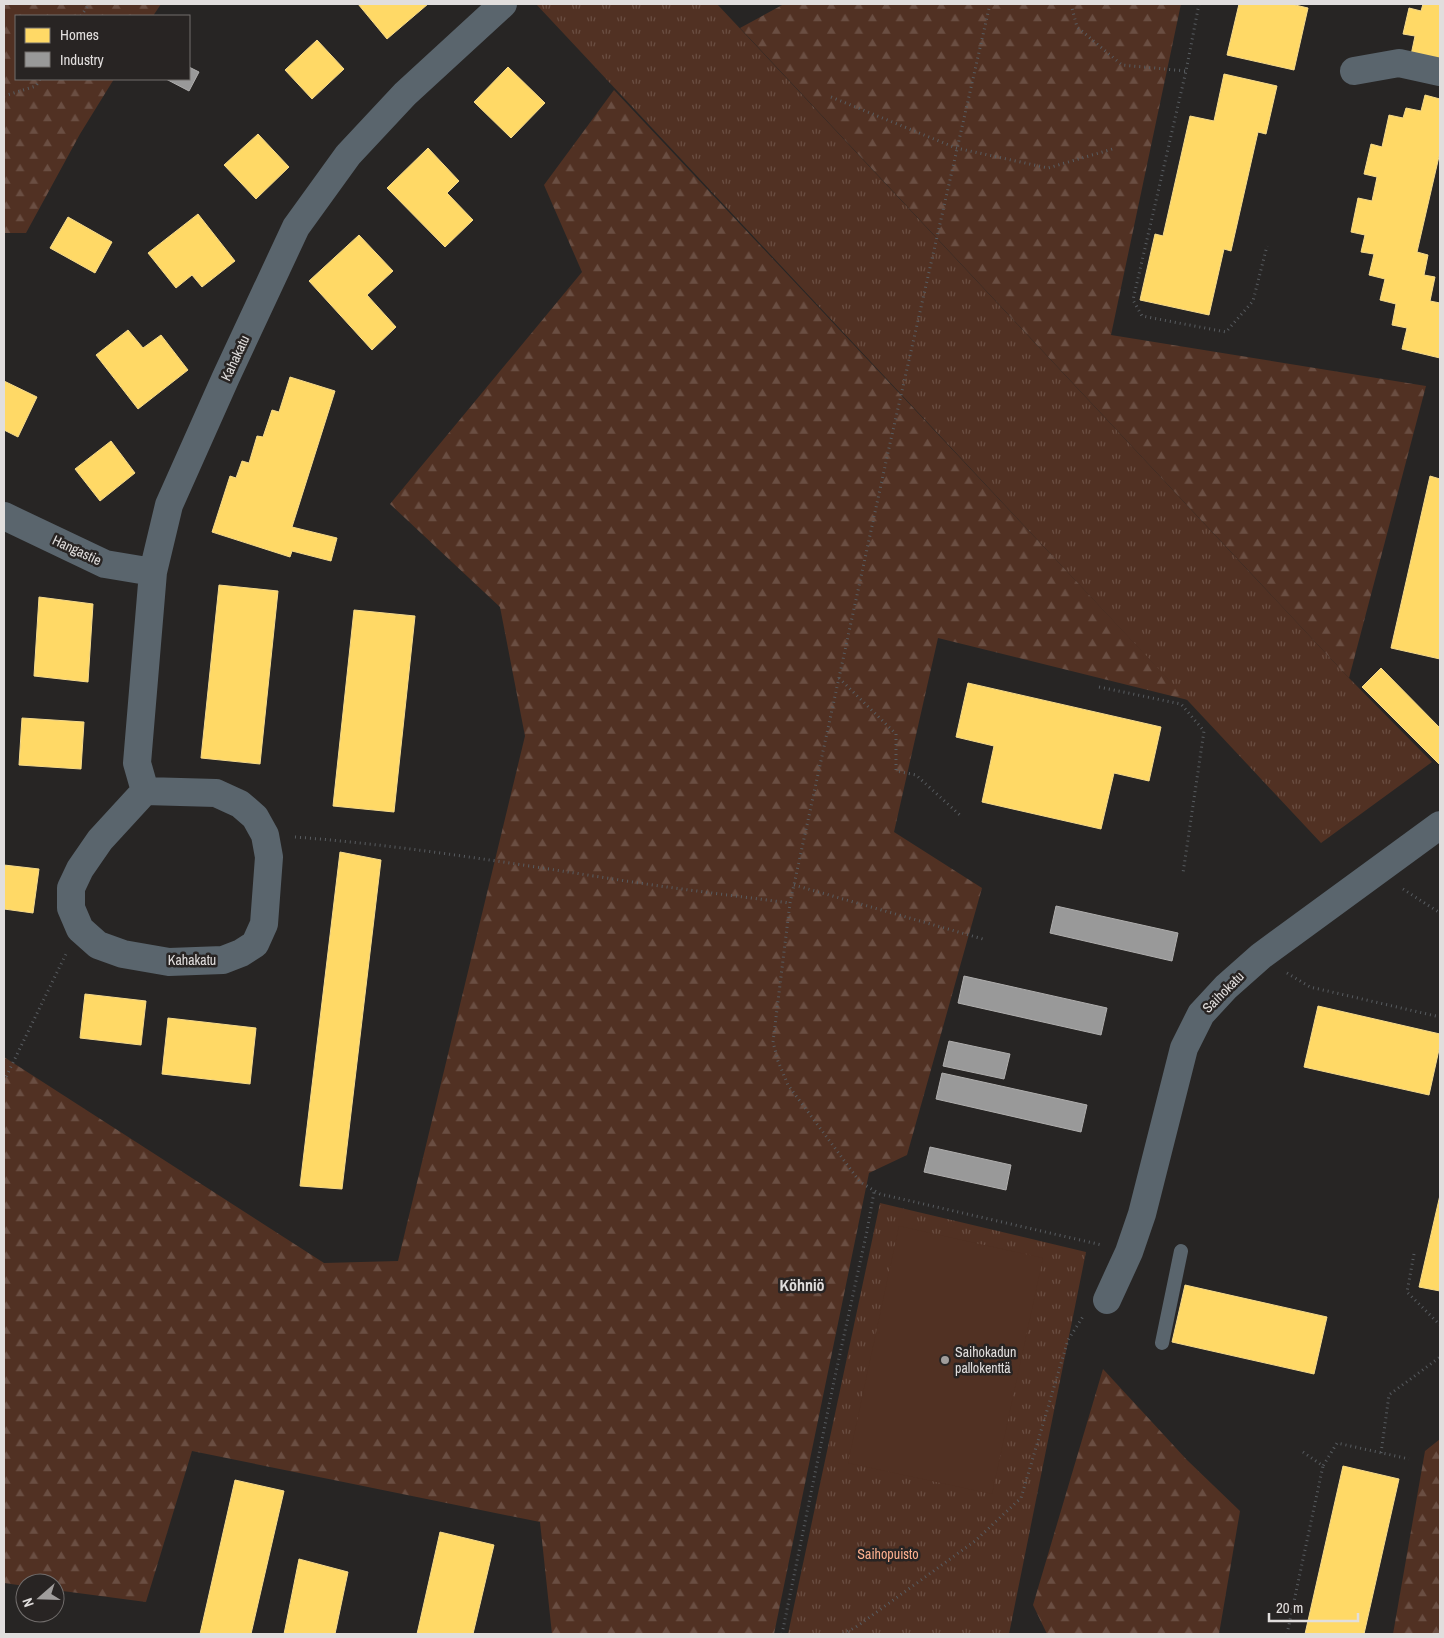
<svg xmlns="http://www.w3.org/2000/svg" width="1444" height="1638" font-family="'Archivo Narrow',sans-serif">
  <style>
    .grass { fill: url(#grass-tufts) }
    .forest { fill: url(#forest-firs) }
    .pitch { fill: #513123 }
    .homes { fill: #ffd966; stroke: #f6da8a }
    .industry { fill: #999; stroke: #afaead }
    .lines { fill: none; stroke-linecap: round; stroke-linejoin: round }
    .path { stroke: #585c60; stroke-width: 3; stroke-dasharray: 1 4; stroke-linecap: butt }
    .lane { stroke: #5a656d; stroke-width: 14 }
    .street { stroke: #5a656d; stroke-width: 28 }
    .poi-dot { fill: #a09d9c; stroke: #282423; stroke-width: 2 }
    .labels { text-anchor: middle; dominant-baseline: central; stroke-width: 5; stroke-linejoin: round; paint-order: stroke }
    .street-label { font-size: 14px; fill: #e1dedd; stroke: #282423 }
    .poi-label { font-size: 14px; fill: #e1dedd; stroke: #282423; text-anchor: start }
    .park-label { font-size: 14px; fill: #fdb08f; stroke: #282423 }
    .quarter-label { font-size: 16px; font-weight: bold; fill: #e1dedd; stroke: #282423 }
  </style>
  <defs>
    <pattern id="grass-tufts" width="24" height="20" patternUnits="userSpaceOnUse" patternTransform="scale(1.25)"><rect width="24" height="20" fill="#513123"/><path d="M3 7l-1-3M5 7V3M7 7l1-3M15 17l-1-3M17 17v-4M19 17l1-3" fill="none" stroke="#6a4e42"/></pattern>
    <pattern id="forest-firs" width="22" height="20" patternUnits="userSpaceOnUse" patternTransform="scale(1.25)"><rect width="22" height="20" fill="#513123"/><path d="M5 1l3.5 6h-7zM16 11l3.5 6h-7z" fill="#6a4e42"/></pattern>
  </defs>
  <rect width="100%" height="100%" fill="#272524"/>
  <path class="grass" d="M536,4H717L1349,678L1432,762L1321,843Z
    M880,1203L1086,1252L1009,1634H788Z"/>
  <path class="forest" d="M4,4H161L153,16H16V79H114L80,134L26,233H4Z
    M784,4H1181L1111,335L1426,386L1349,678L740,28Z
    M614,90L1188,700L938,638L894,832L982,888L907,1155L869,1173L774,1634H552L540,1522L192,1451L146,1602L55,1590V1583H25V1586L4,1583V1057L324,1263L398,1261L525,736L500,607L390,504L582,272L544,185Z
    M1103,1369L1187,1460L1240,1511L1219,1634H1047L1033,1605Z
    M1440,1439V1634H1393L1425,1451Z"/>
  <path class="pitch" d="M899,1226L1043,1258L992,1494L848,1463Z"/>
  <path class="homes" d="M358,4H428L387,39Z
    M1239,4H1291L1308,8L1294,70L1227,55Z
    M1423,4H1440V62L1411,55L1415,36L1403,34L1409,8L1421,11Z
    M317,40L344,69L312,99L285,70Z
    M508,67L545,103L511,138L474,102Z
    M1224,74L1277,86L1266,134L1258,132L1231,251L1224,249L1209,315L1140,300L1155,234L1163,236L1190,116L1214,121Z
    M1425,95L1440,99V152L1417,252L1428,255L1424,275L1435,277L1430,301L1440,303V358L1402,349L1407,328L1392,325L1396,304L1380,300L1385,279L1369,275L1374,254L1361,252L1365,235L1351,232L1358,198L1372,201L1377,177L1364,174L1371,144L1382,147L1389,115L1403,118L1406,108L1421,111Z
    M258,134L289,167L256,199L224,165Z
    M428,148L459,181L447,193L473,220L445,247L387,188Z
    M198,214L235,261L202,287L192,275L176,288L148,253Z
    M68,217L112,242L95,273L50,248Z
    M359,235L393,271L367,295L396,327L372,350L309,281Z
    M128,330L143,348L161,335L188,370L138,409L96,355Z
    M290,377L335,391L292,527L337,538L331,561L292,551L290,557L212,532L230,476L236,478L242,461L249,463L257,436L263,437L272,410L279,412Z
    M4,381L37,397L18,437L4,430Z
    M111,441L135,473L100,501L75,469Z
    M1430,476L1440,479V659L1391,648Z
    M219,585L278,591L260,764L201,758Z
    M39,597L93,604L88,682L34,676Z
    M354,610L415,616L394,812L333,806Z
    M1381,668L1440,728V765L1362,687Z
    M968,683L1161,727L1149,781L1114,773L1101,829L982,802L994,746L956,737Z
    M22,718L84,722L81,769L19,765Z
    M340,852L381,860L342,1189L300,1186Z
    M4,865L39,869L33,913L4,909Z
    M85,994L146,1001L141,1045L80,1038Z
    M1318,1006L1440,1034V1045L1429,1095L1304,1067Z
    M168,1018L256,1028L250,1084L162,1074Z
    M1440,1195V1291L1419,1287Z
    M1185,1285L1327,1317L1314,1374L1172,1342Z
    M1343,1466L1399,1479L1364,1634H1305Z
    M235,1480L284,1491L251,1634H200Z
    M440,1532L494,1545L473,1634H417Z
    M299,1559L348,1572L335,1634H284Z"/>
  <path class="industry" d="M189,67L199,72L189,91L166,79H189Z
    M1056,906L1178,933L1172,961L1050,933Z
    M964,976L1107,1008L1101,1035L958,1003Z
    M949,1041L1010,1054L1004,1079L943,1066Z
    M942,1073L1087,1105L1081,1132L936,1099Z
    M930,1147L1011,1165L1006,1190L924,1172Z"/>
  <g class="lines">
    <path class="path" d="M990,4L889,448L790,903L773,1042L778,1061L788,1085L860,1182L880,1194L1102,1245
      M1071,4L1077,27L1122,65L1186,71
      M1199,4L1186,71L1133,300L1142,316L1226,332L1253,301L1267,246
      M81,16L89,4
      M4,96L36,86L40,79
      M831,97L956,148L1048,168L1116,148
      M839,678L896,734V771L916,775L961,816
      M1099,687L1181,704L1204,731L1183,873
      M295,837C400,845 503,862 607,878C668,888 729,895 790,903
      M794,885L983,939
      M1403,889L1440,913
      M1287,973L1310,987L1440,1017
      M4,1081L66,954
      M1414,1254L1407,1292L1440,1325
      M1303,1452L1323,1466L1337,1443L1409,1459
      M1381,1453L1389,1395L1440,1357
      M782,1634L834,1381L867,1231L874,1192
      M843,1634L856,1627L975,1541L1021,1498L1068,1340L1084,1315
      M1287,1634L1323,1466"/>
    <path class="lane" d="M1162,1343L1181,1251"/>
    <path class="street" d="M1354,71L1399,63L1440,72
      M4,516L105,564L153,572
      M145,791L137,763L153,572L169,505L226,377L296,227L348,155L405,94L503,4
      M145,791L216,793L240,804L255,817L265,835L269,857L264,924L255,944L241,953L223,960L169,962L123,954L98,945L80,929L71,908V888L80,869L100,840Z
      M1107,1300L1129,1252L1142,1214L1184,1048L1201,1014L1226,987L1261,956L1440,825"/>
  </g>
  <circle class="poi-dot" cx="945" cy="1360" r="5"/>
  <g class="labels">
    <g class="street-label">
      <text transform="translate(235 358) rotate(-65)">Kahakatu</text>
      <text transform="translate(77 550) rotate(25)">Hangastie</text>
      <text x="192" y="960">Kahakatu</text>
      <text transform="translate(1223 992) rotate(-45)">Saihokatu</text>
    </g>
    <g class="poi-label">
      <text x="955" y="1352">Saihokadun<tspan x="955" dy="16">pallokenttä</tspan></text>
    </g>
    <g class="park-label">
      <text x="888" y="1554">Saihopuisto</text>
    </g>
    <g class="quarter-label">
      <text x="802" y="1285">Köhniö</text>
    </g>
  </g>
  <rect width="1444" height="1638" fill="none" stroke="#e1dedd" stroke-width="10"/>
  <rect x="15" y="15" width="175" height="65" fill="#282423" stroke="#726e6d"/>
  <rect x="25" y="28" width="25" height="15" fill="#ffd966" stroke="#726e6d"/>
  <text x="60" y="40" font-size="15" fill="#e1dedd">Homes</text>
  <rect x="25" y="52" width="25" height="15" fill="#999999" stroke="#726e6d"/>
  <text x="60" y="65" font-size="15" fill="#e1dedd">Industry</text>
  <g transform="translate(40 1598) rotate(250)"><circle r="24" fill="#282423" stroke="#726e6d"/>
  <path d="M0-4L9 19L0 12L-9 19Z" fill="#a09d9c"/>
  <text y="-8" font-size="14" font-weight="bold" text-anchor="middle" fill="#e1dedd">N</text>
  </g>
  <path d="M1269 1613v8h89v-8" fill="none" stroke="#e1dedd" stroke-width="2.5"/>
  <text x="1276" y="1613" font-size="15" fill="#e1dedd" stroke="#282423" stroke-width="4" paint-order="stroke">20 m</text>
</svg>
